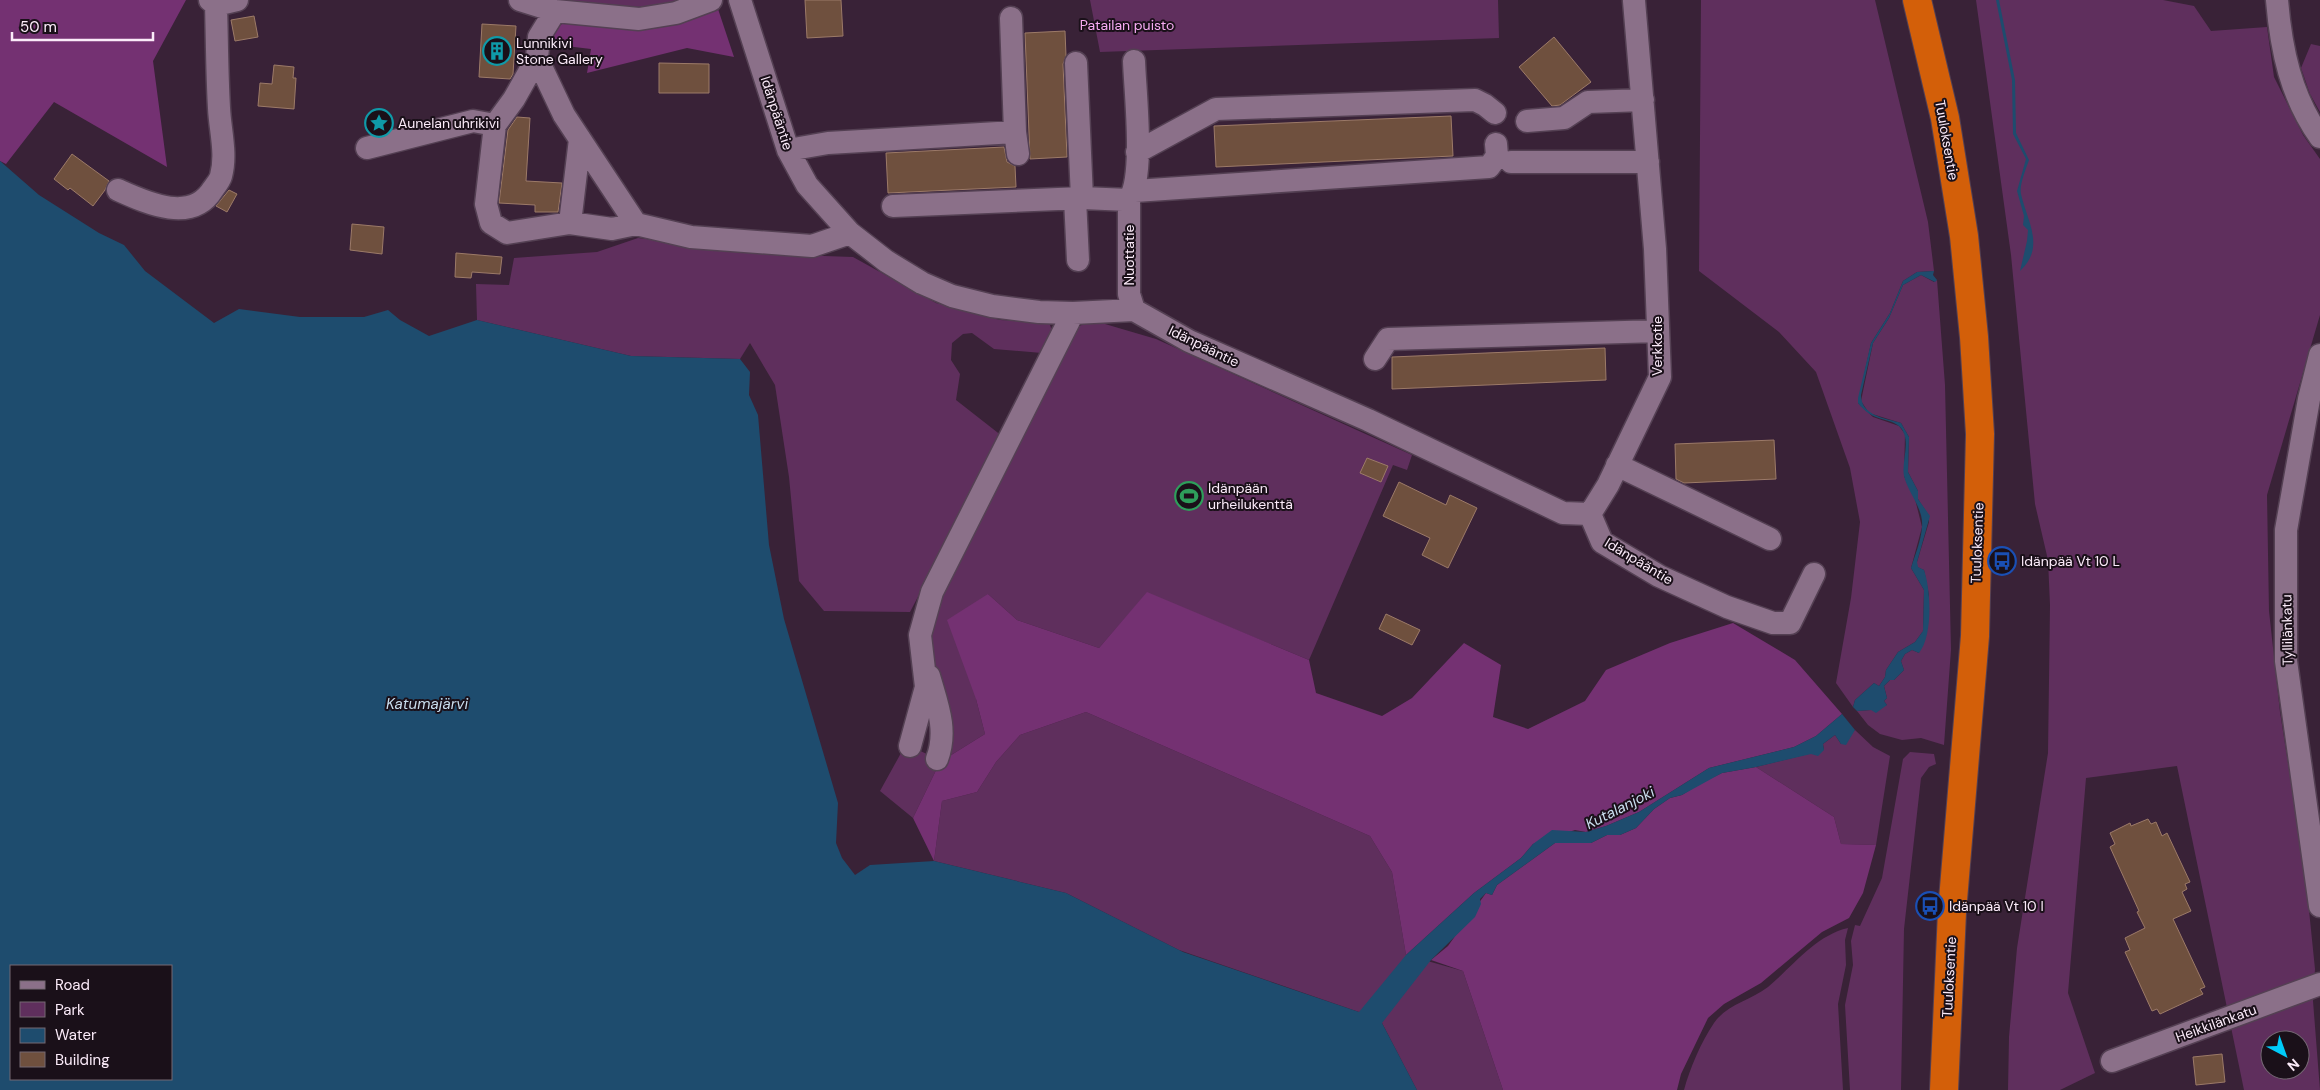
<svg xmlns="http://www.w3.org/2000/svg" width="2320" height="1090" font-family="'DM Sans',sans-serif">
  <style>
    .green { fill: #5f2f5d; fill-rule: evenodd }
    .forest { fill: #743172 }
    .water { fill: #1e4c6e; fill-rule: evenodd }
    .building { fill: #6f503e; stroke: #9c7a68 }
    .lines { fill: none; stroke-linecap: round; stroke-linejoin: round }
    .minor-casing { stroke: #544053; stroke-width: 25 }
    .highway-casing { stroke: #544053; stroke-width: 30 }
    .minor { stroke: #8b7089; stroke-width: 22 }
    .highway { stroke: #d35f09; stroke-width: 28 }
    .labels { text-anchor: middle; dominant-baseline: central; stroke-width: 4; stroke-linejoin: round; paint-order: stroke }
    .park-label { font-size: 14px; fill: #f7acf3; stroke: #1a1019 }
    .poi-label { font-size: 14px; fill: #fbebf9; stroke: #1a1019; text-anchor: start }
    .street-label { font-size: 14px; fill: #fbebf9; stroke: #1a1019 }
    .water-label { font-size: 15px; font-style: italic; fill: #cadeef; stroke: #1a1019 }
  </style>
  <rect width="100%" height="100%" fill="#392237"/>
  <path class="green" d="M548,0H689L638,7Z
    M1090,0H1498L1499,38L1100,52Z
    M1701,0H1875L1928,222L1934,271L1917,272L1903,281L1890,313L1871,343L1858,403L1873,417L1899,426L1905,434L1904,476L1915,499L1922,527L1911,568L1924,590L1923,631L1915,642L1898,652L1886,670L1885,677L1879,686L1874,683L1855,700L1853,707L1836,683L1851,598L1860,522L1850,468L1816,372L1779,332L1699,271Z
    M1976,0H2163L2194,6L2211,31L2267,27L2274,77L2303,135L2320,159V315L2267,495L2269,611L2280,712L2305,871L2315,969L2313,1001L2320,1090H2244L2177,766L2086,778L2068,993L2095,1073L2060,1090H2008L2009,1037L2017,948L2048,753L2050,605L2048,560L2035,504L2011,255ZM2270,1040H2300V1070H2270Z
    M2311,44L2320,46V112L2310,94L2301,68Z
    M638,238L767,254L853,257L936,303L1000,320L1049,322L1053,334L1042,353L994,349L972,333L963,334L952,343L951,360L960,374L956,400L1002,436L910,612L824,611L799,581L789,477L775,385L750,343L740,359L631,356L477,320L476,284L509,285L514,258L597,252Z
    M1921,275L1934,282L1937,280L1945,385L1951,650L1944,745L1921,738L1902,740L1880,734L1868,725L1857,711L1871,710L1887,705L1884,701L1887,698L1884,686L1890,680H1894L1904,670L1901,661L1905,654L1912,650L1919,653L1929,595L1924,570L1917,567V562L1929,522V516L1918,499V491L1908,472L1909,437L1901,423L1869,413L1861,401L1873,343L1889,318L1903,285Z
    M1083,324H1105L1156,339L1412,455L1407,470L1393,465L1309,660L1147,593L1099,648L1017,620L988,594L976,699L985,734L940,762L913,818L880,791L906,744L937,759L925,634L932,604L1074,330Z
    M1086,712L1370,836L1392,872L1406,955L1463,971L1503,1090H1417L1382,1023L1359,1012L1179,950L1066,893L934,861L942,801L977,792L996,762L1020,735Z
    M1855,730L1873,747L1890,756L1876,845L1841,844L1834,817L1756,767L1824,750L1823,744L1835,735L1841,744Z
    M1910,752L1934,754L1936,764L1929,767L1921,778L1904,929L1901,1090H1850L1845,1005L1853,965L1851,941L1855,925L1860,926L1882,878L1903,759Z
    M1848,928L1845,940L1846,965L1838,1004L1843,1090H1684C1690,1068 1701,1042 1714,1023C1727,1004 1750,1001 1768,987C1792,967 1816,935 1848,928Z"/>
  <path class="forest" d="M0,0H186L153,61L167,167L54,102L6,164L0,161Z
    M718,9L734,57L687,48L587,73L591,49L549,44L552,32L568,19L679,22Z
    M1147,592L1309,660L1316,693L1382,716L1412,698L1464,643L1501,665L1493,717L1528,729L1585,701L1606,670L1670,643L1733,623L1795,660L1842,714L1816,736L1794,747L1709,768L1639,812L1606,826L1586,832L1575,830L1533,844L1521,858L1474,893L1406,955L1392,872L1370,836L1086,712L1020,735L996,762L977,792L942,801L934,861L913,818L940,762L985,734L976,699L947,620L988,594L1017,620L1099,648Z
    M1756,767L1834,817L1841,844L1876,845L1863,893L1849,918L1822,932L1761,983L1724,1004L1708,1018L1681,1074L1677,1090H1503L1463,971L1431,960L1448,946L1486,893L1492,895L1497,885L1555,843H1591L1607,835H1620L1636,828L1654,809L1670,798L1682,795L1701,783L1722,773Z"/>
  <path class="water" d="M1996,0H1999L2015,80L2016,133L2029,160C2026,169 2019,185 2021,194C2027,221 2046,247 2020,271L2027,241L2028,230L2023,225L2024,216L2017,191L2026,159L2013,134L2012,80Z
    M0,161L39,195L99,233L124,245L145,271L214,323L239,309L300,317H364L388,310L400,320L429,336L477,320L631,356L740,359L750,372L749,395L758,415L769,545L784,619L838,803L836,843L842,858L855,875L870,865L934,861L1066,893L1183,952L1359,1012L1406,955L1474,893L1521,858L1533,844L1552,830L1586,832L1606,826L1639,812L1709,768L1794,747L1816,736L1842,714L1855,730L1846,745L1841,744L1835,735L1823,744L1824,750L1818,756L1811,754L1756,767L1722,773L1682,795L1670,798L1654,809L1636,828L1620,835H1607L1591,843H1555L1497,885L1492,895L1486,893L1480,899L1481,904L1475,917L1431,960L1382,1023L1417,1090H0ZM171,966V1079H11V966Z
    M1934,271L1933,275L1937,280L1935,282L1921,275L1903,285L1889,318L1873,343L1861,395C1861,416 1885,418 1901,423L1909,437L1908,472L1918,491V499L1930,516L1917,562L1918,567L1924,570C1931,590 1933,636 1919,653L1912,650L1905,654L1901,661L1904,670L1894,680H1890L1884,686L1887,698L1884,701L1887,705L1876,713L1871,710L1857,711L1853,707L1855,700L1874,683L1879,686L1885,677L1886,670L1898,652L1915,642L1923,631L1924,590L1911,568C1915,555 1921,541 1922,527C1924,509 1908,493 1904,476C1901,461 1912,440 1900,427C1890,417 1873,423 1858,403V398L1871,343L1890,313L1903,281L1917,272Z"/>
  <path class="building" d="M805,0H841L843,36L807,38Z
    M254,16L258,37L235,41L231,20Z
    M482,24L516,26L513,74L510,79L479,77Z
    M1065,31L1066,56L1063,64L1067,157L1030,159L1025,33Z
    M1554,37L1591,82L1560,105L1552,106L1519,67Z
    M659,63L709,64V93H659Z
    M274,65L294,67L293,78H296L294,109L258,106L260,83L272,84Z
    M1451,116L1453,156L1216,167L1214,126Z
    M517,117L530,118L526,181L562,183L558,212H535V205L499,203L508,130Z
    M1004,147L1007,162L1015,166L1016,187L888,193L886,153Z
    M72,154L109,181L105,190L93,206L70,188L68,190L54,179Z
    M229,190L237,194L227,212L216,206Z
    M352,224L384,227L382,254L350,250Z
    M456,253L502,257L500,274L472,272L471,278L455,277Z
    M1605,348L1606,380L1392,389V357Z
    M1774,440L1776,479L1684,483L1676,479L1675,444Z
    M1367,458L1388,466L1381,482L1360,473Z
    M1399,482L1446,505L1450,495L1477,508L1448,568L1422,555L1430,538L1383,516Z
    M1386,614L1420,630L1412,645L1379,629Z
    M2148,819L2151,824L2156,822L2162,836L2167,833L2190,882L2185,884L2187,889L2182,892L2191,911L2173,919L2205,987L2200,989L2203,994L2160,1014L2157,1009L2152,1011L2125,952L2130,950L2125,938L2145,928L2137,912L2139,911L2110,847L2115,844L2110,833L2130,823L2131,826Z
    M2222,1054L2225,1082L2196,1085L2193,1057Z"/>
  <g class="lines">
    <defs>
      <path id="minor" d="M210,0L216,5L237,0
        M520,0L555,11L639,19L676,13L711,0
        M740,0L788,150L807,185L850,233L886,261L922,283L952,296L992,306L1039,312L1073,313L1134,310L1189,341L1368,420L1563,513L1590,514
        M2277,0C2281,49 2291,97 2320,137
        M555,11L539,37L537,58L564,115L636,224L691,237L812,246L850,233
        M1011,18L1015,132L1018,154
        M537,58L514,99L495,125L486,204L491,223L507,233L570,223L612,229L636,224
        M1076,63L1082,198
        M1527,121L1564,118L1588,102L1643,100
        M367,148L473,121L495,125
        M788,150L828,143L1015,132
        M1137,152L1216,109L1475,100L1485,105L1495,113
        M1511,162H1648
        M118,190C147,203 192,224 213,189C216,185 220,180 221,176C227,154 220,130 219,108C217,73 217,39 216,5
        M1135,191L1489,167L1497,156L1496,144
        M1075,199L1078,260
        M1129,200C1145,176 1135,92 1134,61
        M1129,200V294L1134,310
        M893,206L1082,198L1129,200
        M570,223L580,139
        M2320,355L2309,399L2286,530V661L2320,906
        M1375,359L1388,339L1658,331
        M1617,465L1770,539
        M1590,514L1608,485L1660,377L1655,249L1634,1
        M1590,514L1602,542L1659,576L1727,607L1773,623H1790L1814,574
        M929,676C937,704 948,730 937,759
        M910,746L926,687L920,635L932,592L1073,313
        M2112,1061L2320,984"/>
      <path id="highway" d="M1917,0L1945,118L1964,236L1974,337L1980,434L1975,636L1952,912L1944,1090"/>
    </defs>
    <use href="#minor" class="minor-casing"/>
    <use href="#highway" class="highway-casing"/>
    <use href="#minor" class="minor"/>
    <use href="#highway" class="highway"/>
  </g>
  <defs>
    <symbol id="building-ring" viewBox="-11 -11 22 22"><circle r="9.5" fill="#1a1019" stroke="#0f9aa8" stroke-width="1.5"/><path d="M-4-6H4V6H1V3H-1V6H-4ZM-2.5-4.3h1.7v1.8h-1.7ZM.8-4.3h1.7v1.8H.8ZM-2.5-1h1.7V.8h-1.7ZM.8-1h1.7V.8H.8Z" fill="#0f9aa8"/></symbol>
    <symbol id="sight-ring" viewBox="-11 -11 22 22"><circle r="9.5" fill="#1a1019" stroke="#0f9aa8" stroke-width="1.5"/><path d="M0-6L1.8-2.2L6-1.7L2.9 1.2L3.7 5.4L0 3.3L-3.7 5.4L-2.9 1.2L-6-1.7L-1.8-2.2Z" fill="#0f9aa8"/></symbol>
    <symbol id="stadium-ring" viewBox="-11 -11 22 22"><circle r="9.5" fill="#1a1019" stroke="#2e9e5b" stroke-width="1.5"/><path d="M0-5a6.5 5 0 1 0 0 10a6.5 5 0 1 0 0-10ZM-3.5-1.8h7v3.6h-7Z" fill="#2e9e5b"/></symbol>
    <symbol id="bus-ring" viewBox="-11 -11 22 22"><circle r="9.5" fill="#1a1019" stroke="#1a4fb4" stroke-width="1.5"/><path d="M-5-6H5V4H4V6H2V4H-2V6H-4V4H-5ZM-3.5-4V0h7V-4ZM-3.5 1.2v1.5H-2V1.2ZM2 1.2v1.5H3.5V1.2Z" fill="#1a4fb4"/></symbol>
  </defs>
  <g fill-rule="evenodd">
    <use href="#building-ring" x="481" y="35" width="32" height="32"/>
    <use href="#sight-ring" x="363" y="107" width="32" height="32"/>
    <use href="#stadium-ring" x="1173" y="480" width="32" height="32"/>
    <use href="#bus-ring" x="1986" y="545" width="32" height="32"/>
    <use href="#bus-ring" x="1914" y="890" width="32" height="32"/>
  </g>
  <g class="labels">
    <g class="park-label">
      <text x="1127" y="25">Patailan puisto</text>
    </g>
    <g class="poi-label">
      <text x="516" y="43">Lunnikivi<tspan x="516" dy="16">Stone Gallery</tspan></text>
      <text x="398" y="123">Aunelan uhrikivi</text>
      <text x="1208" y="488">Idänpään<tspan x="1208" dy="16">urheilukenttä</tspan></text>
      <text x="2021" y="561">Idänpää Vt 10 L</text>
      <text x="1949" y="906">Idänpää Vt 10 I</text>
    </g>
    <g class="street-label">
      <text transform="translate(777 113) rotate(72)">Idänpääntie</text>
      <text transform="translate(1947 140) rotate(80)">Tuuloksentie</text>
      <text transform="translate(1129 255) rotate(-90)">Nuottatie</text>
      <text transform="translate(1204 346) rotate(26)">Idänpääntie</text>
      <text transform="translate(1657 346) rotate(-90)">Verkkotie</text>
      <text transform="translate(1977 543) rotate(-88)">Tuuloksentie</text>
      <text transform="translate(1639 561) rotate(31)">Idänpääntie</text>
      <text transform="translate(2287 630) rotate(-91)">Tyllilänkatu</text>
      <text transform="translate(1949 977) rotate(-87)">Tuuloksentie</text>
      <text transform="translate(2216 1023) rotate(-20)">Heikkilänkatu</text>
    </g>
    <g class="water-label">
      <text x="427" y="704">Katumajärvi</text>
      <text transform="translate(1620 808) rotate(-27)">Kutalanjoki</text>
    </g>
  </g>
  <rect x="10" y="965" width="162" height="115" fill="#1a1019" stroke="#746873"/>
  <rect x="20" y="981" width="25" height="8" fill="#8b7089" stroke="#746873"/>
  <text x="55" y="990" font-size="15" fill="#fbebf9">Road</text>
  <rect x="20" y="1002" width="25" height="15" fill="#5f2f5d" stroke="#746873"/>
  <text x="55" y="1015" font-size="15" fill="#fbebf9">Park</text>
  <rect x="20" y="1028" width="25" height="15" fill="#1e4c6e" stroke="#746873"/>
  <text x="55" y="1040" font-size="15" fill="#fbebf9">Water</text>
  <rect x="20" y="1052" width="25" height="15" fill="#6f503e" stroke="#746873"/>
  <text x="55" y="1065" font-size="15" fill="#fbebf9">Building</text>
  <g transform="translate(2285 1055) rotate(139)"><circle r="24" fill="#1a1019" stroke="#746873"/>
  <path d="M0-4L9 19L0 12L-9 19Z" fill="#00cbf9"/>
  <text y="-8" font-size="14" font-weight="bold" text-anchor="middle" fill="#fbebf9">N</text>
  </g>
  <path d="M12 32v8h141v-8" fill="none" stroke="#fbebf9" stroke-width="2.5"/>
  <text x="20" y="32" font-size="15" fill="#fbebf9" stroke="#1a1019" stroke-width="4" paint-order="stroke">50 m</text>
</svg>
